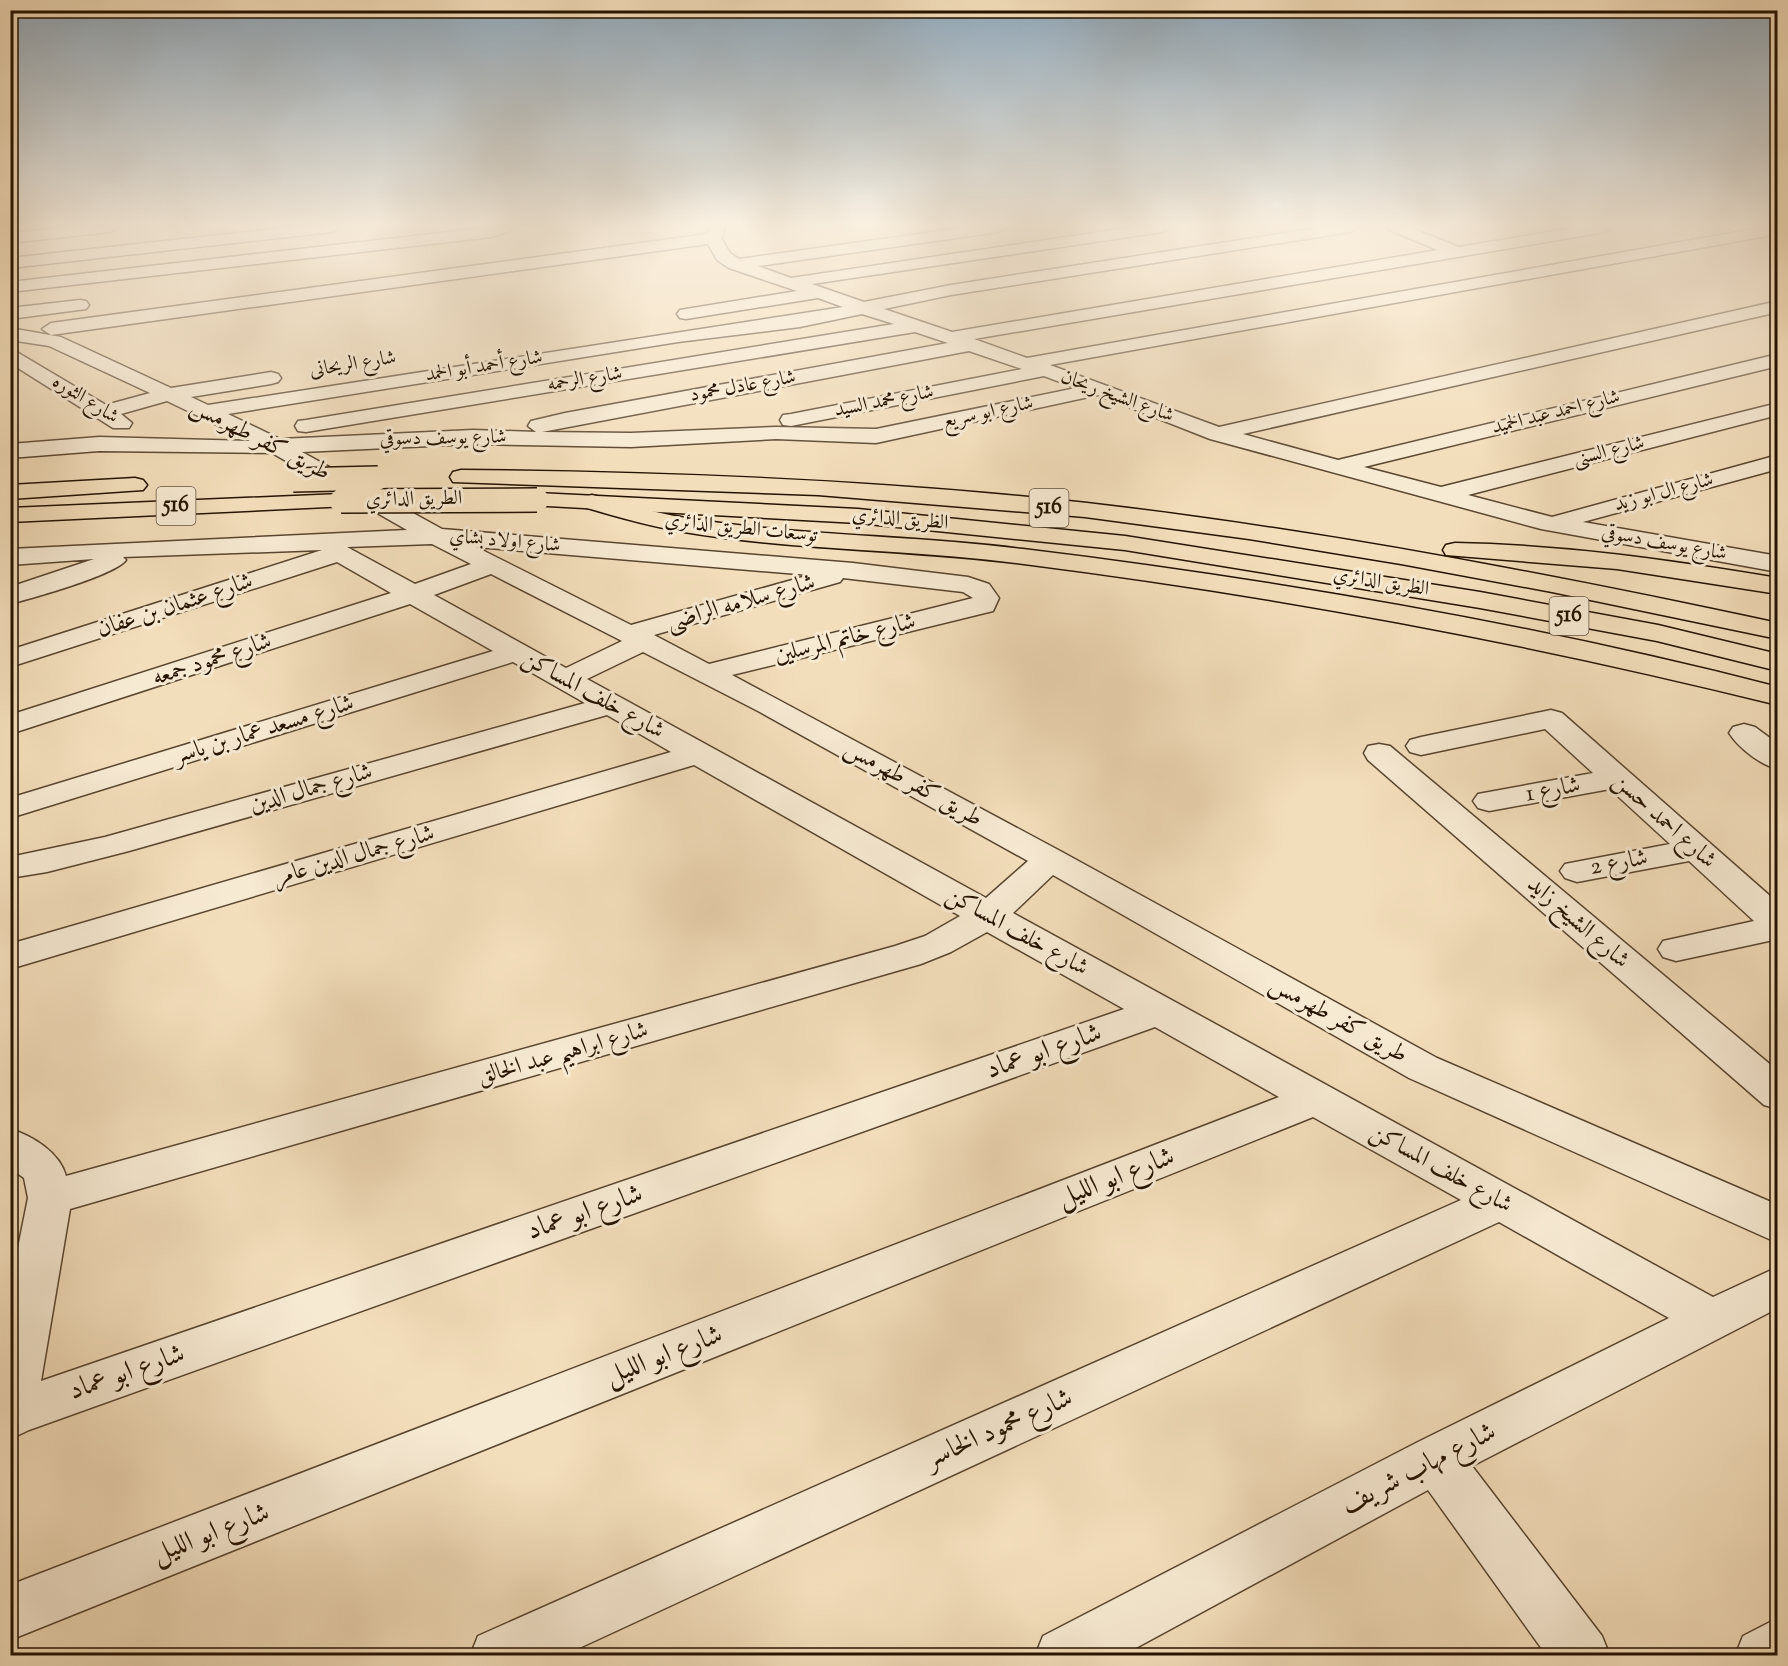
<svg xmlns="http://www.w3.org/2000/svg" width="1788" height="1666" font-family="'Sorts Mill Goudy',Amiri,serif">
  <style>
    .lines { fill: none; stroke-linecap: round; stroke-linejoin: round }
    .minor-casing { stroke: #58452f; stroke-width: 3 }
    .major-casing { stroke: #241200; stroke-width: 3 }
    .highway-casing { stroke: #241200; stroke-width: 3 }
    .minor { fill: #f7ead3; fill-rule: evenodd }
    .major { fill: #f3debb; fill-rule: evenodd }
    .highway { fill: #f3debb; fill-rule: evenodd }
    .highway-bridge-casing { stroke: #241200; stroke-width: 26; stroke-linecap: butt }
    .highway-bridge { stroke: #f3debb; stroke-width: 23 }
    .labels { text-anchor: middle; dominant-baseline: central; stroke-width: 6; stroke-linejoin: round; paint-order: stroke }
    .far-street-label { font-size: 20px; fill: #241200; stroke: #f7ead3 }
    .shield { fill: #f7ead3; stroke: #63533f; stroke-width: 1.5 }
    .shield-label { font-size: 22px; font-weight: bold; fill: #241200 }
    .street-label { font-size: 24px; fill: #241200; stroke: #f7ead3 }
    .near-street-label { font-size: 28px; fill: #241200; stroke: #f7ead3 }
  </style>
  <rect width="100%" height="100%" fill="#f3debb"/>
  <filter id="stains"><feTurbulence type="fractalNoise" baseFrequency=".00333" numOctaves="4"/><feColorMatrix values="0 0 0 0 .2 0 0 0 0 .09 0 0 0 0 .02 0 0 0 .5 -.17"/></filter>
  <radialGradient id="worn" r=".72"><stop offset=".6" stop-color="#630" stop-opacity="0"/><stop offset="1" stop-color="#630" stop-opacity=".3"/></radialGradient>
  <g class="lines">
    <defs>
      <path id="minor" d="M71,227H118L110,232L10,243V233Z
        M293,227H340L332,232L10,268V258Z
        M493,227H509L510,229L508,232L492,237L10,292V282Z
        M710,227H726L721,238L730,253L739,259L969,227H1007L999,232L758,266L791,278L1133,227H1170L1162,232L812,284L864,302L951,285L1323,227H1358L1350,232L951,295L884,309L952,332L1438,250L1389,230L1387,227H1408L1459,247L1579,227H1613L1605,232L974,339L1027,358L1765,227H1778V234L1050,365L1219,427L1778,301V312L1243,434L1338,460L1778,354V366L1364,467L1441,487L1778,403V415L1468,495L1552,517L1778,455V469L1583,522L1778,556V572L1541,529L1210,439L1098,395L876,443L776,439L631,447L473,444L302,452L442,529L853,563L968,577L989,584L999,598L993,611L732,675L1062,852L1437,1058L1778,1205V1243L1409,1078L1053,875L1013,913L1713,1297L1778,1267V1308L1472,1466L1602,1636L1610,1656H1547L1428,1490L1121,1656H1035L1043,1636L1418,1442L1669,1318L1499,1222L562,1656H470L478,1636L1461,1200L1313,1117L10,1640V1585L1279,1097L1155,1027L29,1430L10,1439V1288L28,1198L24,1178L10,1168V1129C33,1136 60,1153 66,1176L895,946L925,936L960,916L694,765L10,969V944L671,752L607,715L129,851L47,872L10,878V857L105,837L585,703L513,662L10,818V798L493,651L410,604L10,734V715L391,593L337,562L10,667V650L322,550L123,557L126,560C115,575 32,598 10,604V587L94,559L10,565V549L407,530L272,453L99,451L10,458V444L99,437L250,441L167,401L121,414L132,423L129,428H113L10,363V348L106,405L150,393L49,346L10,340V328L61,337L171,388L271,372L278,374L281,378L278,382L271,384L191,397L208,405L843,307L818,298L686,319L680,318L677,314L680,310L686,309L797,291L729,268L717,260L708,244L51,335L42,329L51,323L707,234ZM862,314L894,324L306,420L298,421L295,426L298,431L306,432L915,332L948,343L565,413L531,421L528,426L536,432L473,430L280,439L228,414L678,342L800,327ZM969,351L1022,369L791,414L783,415L780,420L783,425L791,426L1044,376L1076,388L876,429L776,427L631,433L542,432ZM432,544L471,564L415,584L347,547ZM476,547L810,575L631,625ZM491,574L622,641L566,668L434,595ZM843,578L963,592L973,598L709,664L654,635L840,582ZM643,652L758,711L1028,861L986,898L587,679ZM987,932L1124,1009L41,1381L70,1209L921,964L951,952Z
        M80,300L86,301L89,305L86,309L10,319V308Z
        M1551,710L1562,713L1778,903V939L1676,961L1663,957L1658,949L1663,941L1754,921L1689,861L1577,882L1565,878L1560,871L1565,864L1670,844L1610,789L1489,811L1478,808L1473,801L1478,794L1593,773L1545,729L1421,755L1410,752L1406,746L1410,740L1421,737Z
        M1744,724L1755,727L1778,744V769C1760,765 1739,748 1729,733L1733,727Z
        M1379,744L1390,746L1778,1071V1109L1764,1105L1368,760L1364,753L1368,746Z
        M1778,1618V1656H1735L1743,1636Z"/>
      <path id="major" d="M592,495C623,503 654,513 686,518C797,536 911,535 1023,549C1276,580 1530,623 1778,687V705C1529,643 1277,596 1024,564C911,549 796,551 684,532C650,526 617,517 584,507L580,502L584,497Z"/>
      <path id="highway" d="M461,470C670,472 879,480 1087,503C1320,530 1549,574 1778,623V639L1552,592L1401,564L1249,539L1085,517L818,495L453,482L450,477L453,472Z
        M135,478L143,480L147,485L143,490L10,499V485Z
        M537,493L858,509L1125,536L1480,592L1658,625L1778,654V671L1657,641L1480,608L1125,550L858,523L529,505L525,500L529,495Z
        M341,494L349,496L353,501L349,506L10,522V508Z
        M1455,543C1564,545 1670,560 1778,578V594L1617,569L1446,555L1443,550L1446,545Z"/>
    </defs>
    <use href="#minor" class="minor-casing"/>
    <use href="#major" class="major-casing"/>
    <use href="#highway" class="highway-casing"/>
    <use href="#minor" class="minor"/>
    <use href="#major" class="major"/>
    <use href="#highway" class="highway"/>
    <defs>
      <path id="highway-bridge" d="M293,480L378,478
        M341,501L537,500"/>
    </defs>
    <use href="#highway-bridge" class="highway-bridge-casing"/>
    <use href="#highway-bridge" class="highway-bridge"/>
  </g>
  <linearGradient id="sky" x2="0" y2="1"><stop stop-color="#90a9bc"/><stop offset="0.49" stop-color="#faf0e0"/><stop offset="1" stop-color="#faf0e0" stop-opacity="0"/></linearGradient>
  <rect width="1788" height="460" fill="url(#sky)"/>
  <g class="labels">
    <g class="far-street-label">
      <text transform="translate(353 365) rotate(-9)">شارع الريحانى</text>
      <text transform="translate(484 367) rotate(-9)">شارع أحمد أبو الحمد</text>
      <text transform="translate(585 380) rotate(-9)">شارع الرحمه</text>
      <text transform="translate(743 387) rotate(-10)">شارع عادل محمود</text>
      <text transform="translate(1117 397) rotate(20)">شارع الشيخ ريحان</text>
      <text transform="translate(85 400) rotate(32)">شارع الثوره</text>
      <text transform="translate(884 402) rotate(-11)">شارع محمد السيد</text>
      <text transform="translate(988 413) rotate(-12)">شارع ابو سريع</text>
      <text transform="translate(1556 413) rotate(-14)">شارع احمد عبد الحميد</text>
      <text transform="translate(443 439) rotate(-1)">شارع يوسف دسوقي</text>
      <text transform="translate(1609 452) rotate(-14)">شارع السنى</text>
      <text transform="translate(1664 493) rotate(-15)">شارع ال ابو زيد</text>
      <text transform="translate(414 500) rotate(-1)">الطريق الدائري</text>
      <text transform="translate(900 520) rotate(5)">الطريق الدائري</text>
      <text transform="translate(741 529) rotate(6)">توسعات الطريق الدائري</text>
      <text transform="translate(505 542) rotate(5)">شارع اولاد بشاي</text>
      <text transform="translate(1664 544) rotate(10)">شارع يوسف دسوقي</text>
      <text transform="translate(1381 583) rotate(9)">الطريق الدائري</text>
    </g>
    <g class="shield">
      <rect x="156.5" y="487" width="39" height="38" rx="4.5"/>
      <rect x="1029.5" y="489" width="39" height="38" rx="4.5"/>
      <rect x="1549.5" y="597" width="39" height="38" rx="4.5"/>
    </g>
    <g class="shield-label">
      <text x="176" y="506">516</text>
      <text x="1049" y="508">516</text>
      <text x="1569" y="616">516</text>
    </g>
    <g class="street-label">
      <text transform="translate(260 440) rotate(27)">طريق كفر طهرمس</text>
      <text transform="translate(741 603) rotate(-16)">شارع سلامه الراضى</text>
      <text transform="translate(175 606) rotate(-18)">شارع عثمان بن عفان</text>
      <text transform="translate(845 639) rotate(-14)">شارع خاتم المرسلين</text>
      <text transform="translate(212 660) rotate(-18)">شارع محمود جمعه</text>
      <text transform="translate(593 695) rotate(29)">شارع خلف المساكن</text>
      <text transform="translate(264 730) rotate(-17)">شارع مسعد عمار بن ياسر</text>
      <text transform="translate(913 784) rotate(29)">طريق كفر طهرمس</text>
      <text transform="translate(311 789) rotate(-16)">شارع جمال الدين</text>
      <text transform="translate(1553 790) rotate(-10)">شارع 1</text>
      <text transform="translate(1664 821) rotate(42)">شارع احمد حسن</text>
      <text transform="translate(354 856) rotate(-16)">شارع جمال الدين عامر</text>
      <text transform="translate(1619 863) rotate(-10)">شارع 2</text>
      <text transform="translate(1578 923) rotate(41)">شارع الشيخ زايد</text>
      <text transform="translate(1017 932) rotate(29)">شارع خلف المساكن</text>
      <text transform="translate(1338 1020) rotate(29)">طريق كفر طهرمس</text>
      <text transform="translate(563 1054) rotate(-16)">شارع ابراهيم عبد الخالق</text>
      <text transform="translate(1441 1169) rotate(29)">شارع خلف المساكن</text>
    </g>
    <g class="near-street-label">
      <text transform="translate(1044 1052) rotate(-19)">شارع ابو عماد</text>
      <text transform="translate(1116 1178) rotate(-21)">شارع ابو الليل</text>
      <text transform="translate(585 1213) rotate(-19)">شارع ابو عماد</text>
      <text transform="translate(664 1356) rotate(-21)">شارع ابو الليل</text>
      <text transform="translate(127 1373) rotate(-19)">شارع ابو عماد</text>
      <text transform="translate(999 1429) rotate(-24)">شارع محمود الخاسر</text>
      <text transform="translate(1419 1469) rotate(-27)">شارع مهاب شريف</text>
      <text transform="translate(211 1534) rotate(-21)">شارع ابو الليل</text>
    </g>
  </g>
  <rect width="1788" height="1666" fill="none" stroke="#f3debb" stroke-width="36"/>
  <rect x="12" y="12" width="1764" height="1642" fill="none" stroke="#241200" stroke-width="3"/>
  <rect x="18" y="18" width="1752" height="1630" fill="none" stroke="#241200" stroke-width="1.5"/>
  <rect width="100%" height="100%" filter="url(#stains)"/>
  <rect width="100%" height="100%" fill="url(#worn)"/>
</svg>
